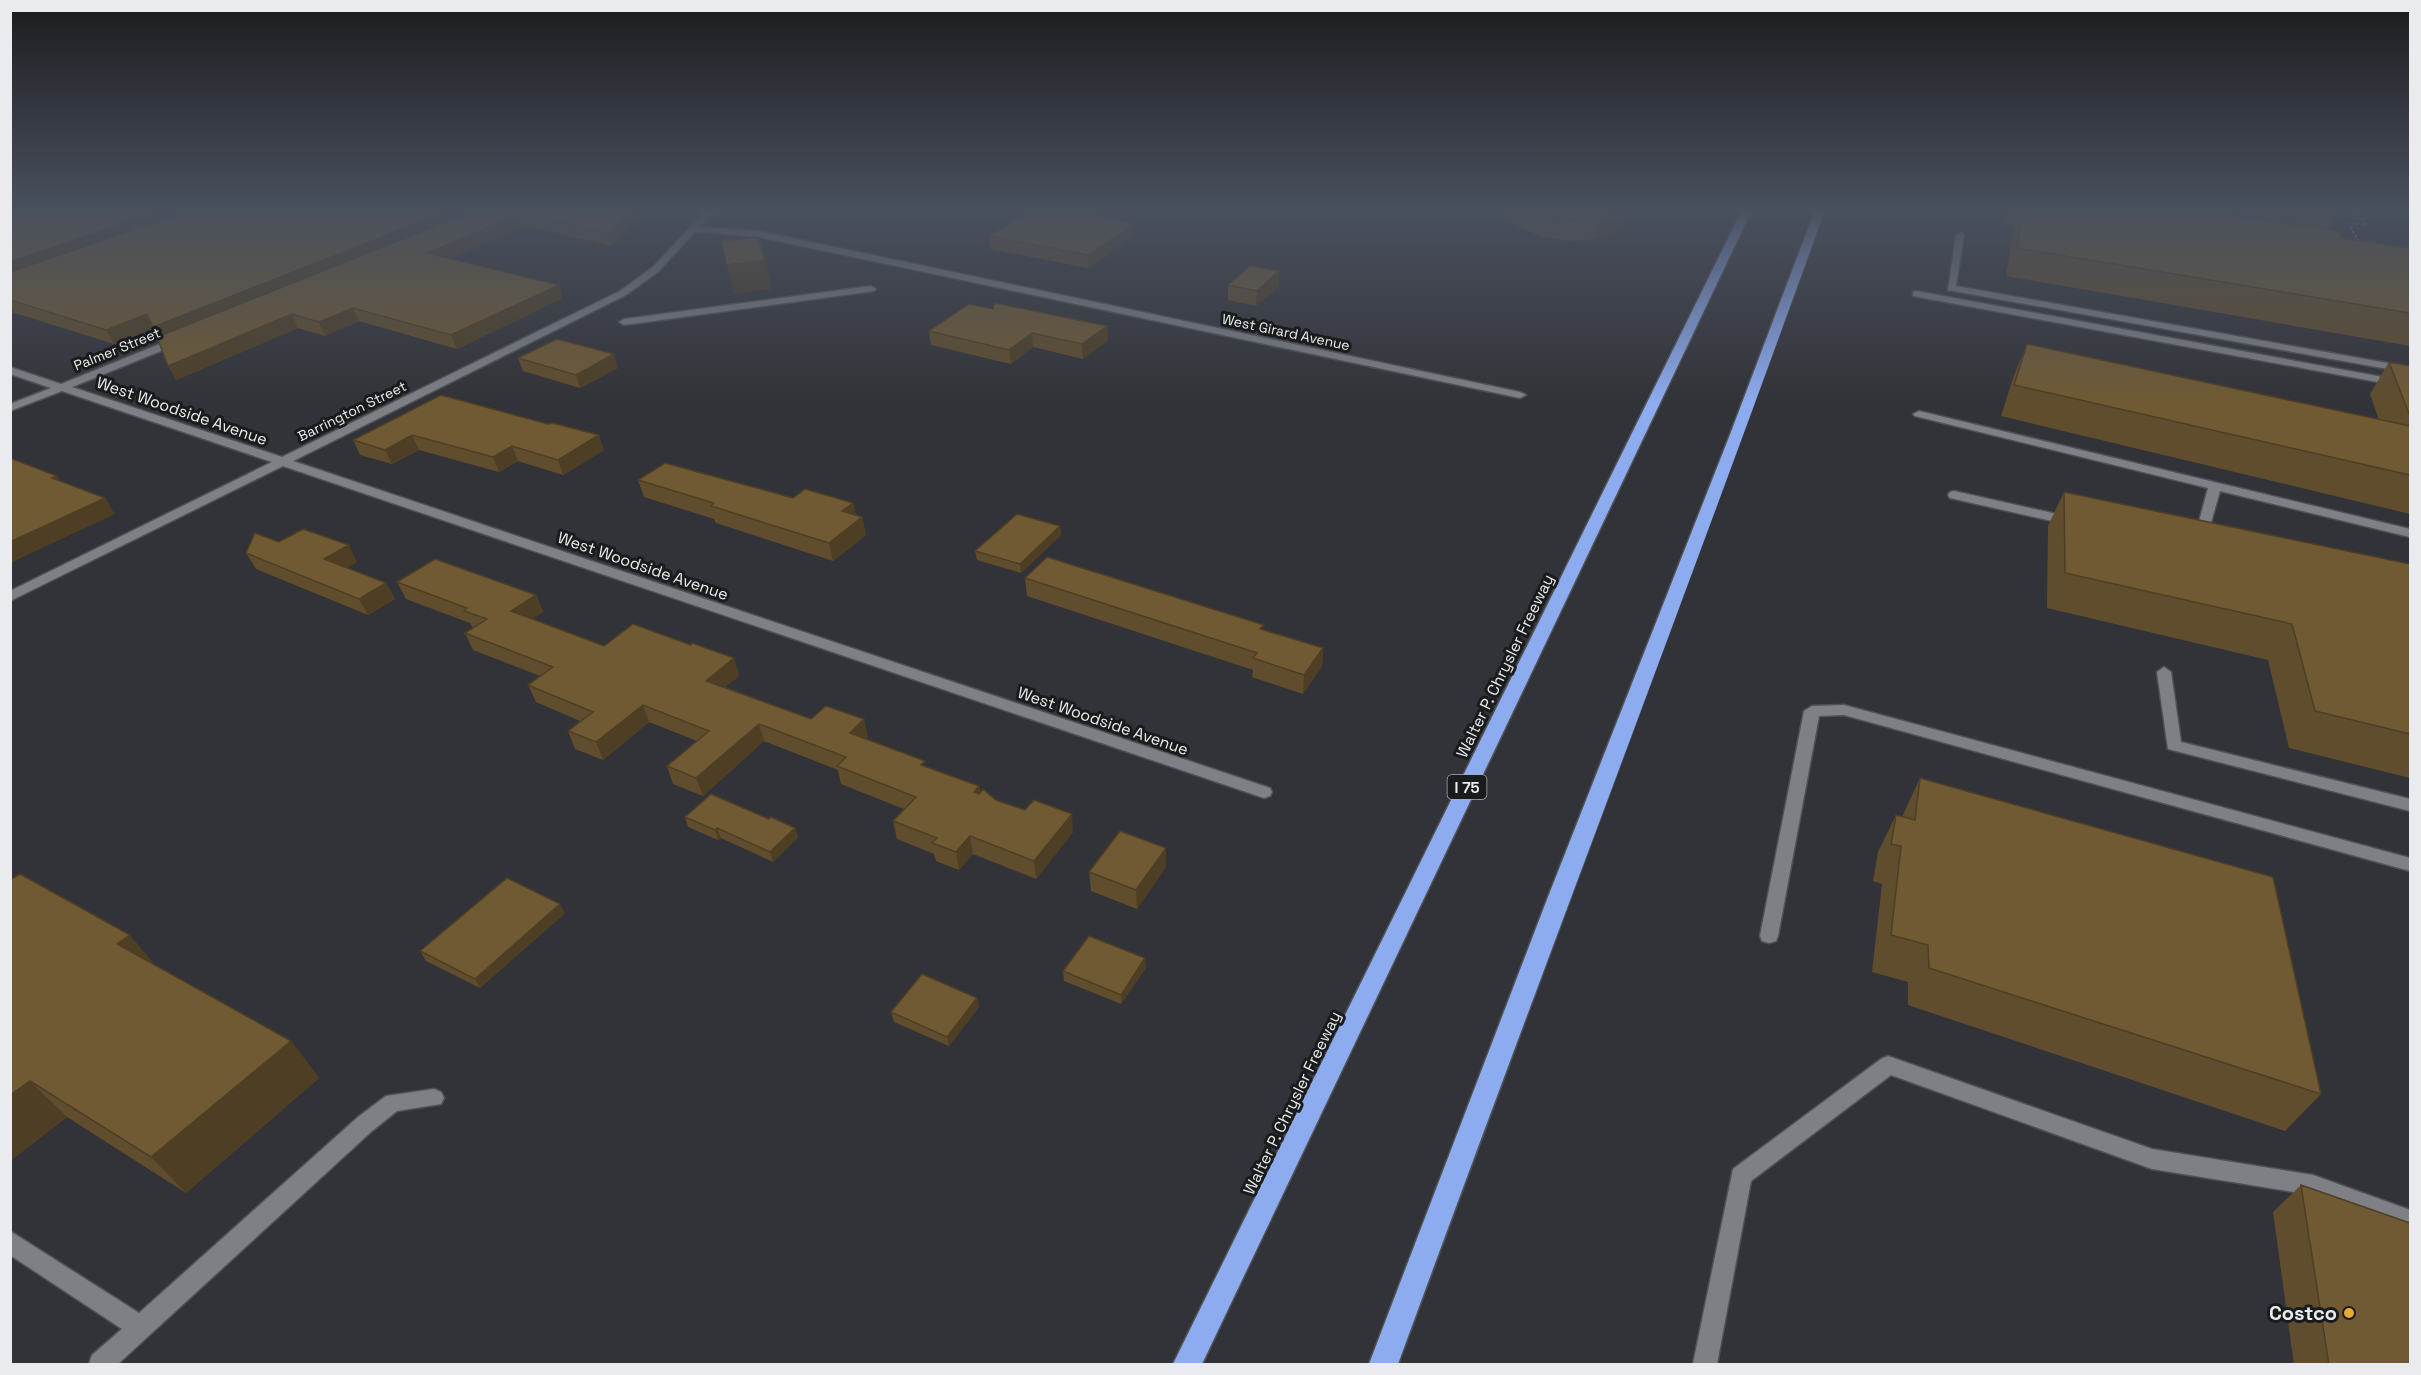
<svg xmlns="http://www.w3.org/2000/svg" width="2421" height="1375" font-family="'Space Grotesk',sans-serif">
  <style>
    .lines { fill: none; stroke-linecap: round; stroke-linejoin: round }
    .service-casing { stroke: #4f5155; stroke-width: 3 }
    .minor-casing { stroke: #4f5155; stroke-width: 3 }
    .motorway-casing { stroke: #4f5155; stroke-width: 3 }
    .path { stroke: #8a8b8f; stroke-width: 2; stroke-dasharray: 3 2; stroke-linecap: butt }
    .service { fill: #7e8085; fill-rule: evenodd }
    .minor { fill: #7e8085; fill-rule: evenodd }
    .motorway { fill: #8dabef; fill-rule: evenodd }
    .wall { fill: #604d2d }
    .shaded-wall { fill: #4e3f24 }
    .building { fill: #705a34; stroke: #4e3f24; stroke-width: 1.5 }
    .poi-dot { fill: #e7ac36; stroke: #1a1b1d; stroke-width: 2 }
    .labels { text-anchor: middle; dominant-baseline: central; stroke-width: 6; stroke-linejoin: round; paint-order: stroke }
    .far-street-label { font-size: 14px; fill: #eaebee; stroke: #1a1b1d }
    .shield { fill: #1a1b1d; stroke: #acadaf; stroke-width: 1.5 }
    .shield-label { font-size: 15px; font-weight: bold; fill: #eaebee }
    .street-label { font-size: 16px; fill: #eaebee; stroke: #1a1b1d }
    .near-poi-label { font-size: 20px; font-weight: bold; fill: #eaebee; stroke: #1a1b1d; text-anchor: end }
  </style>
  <rect width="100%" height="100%" fill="#323338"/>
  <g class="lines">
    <defs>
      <path id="service" d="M1960,232L1964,235L1956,286L2410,367V373L1948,290L1956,235Z
        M871,286L876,289L874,291L624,325L619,322L624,319Z
        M1916,291L2410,382V388L1913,296V292Z
        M1919,411L2410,529V537L2220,491L2206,540L2205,543H2195L2194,540L2208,488L1915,416L1913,414Z
        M1954,491L2070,517L2076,521L2070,525L1950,498L1948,495L1950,492Z
        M2164,667L2171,672L2181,742L2410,799V811L2168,749L2157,672Z
        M1844,705L2410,858V871L1844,715L1819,716L1778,936L1776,941L1769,943L1762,941L1760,936L1804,711L1812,706Z
        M1888,1056L2152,1149L2313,1175L2410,1210V1230L2313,1195L2152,1169L1891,1075L1751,1181L1717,1364H1693L1733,1169L1881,1059Z
        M434,1089L441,1092L444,1098L441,1104L397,1111L372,1131L118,1364H89L92,1355L122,1329L10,1255V1231L139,1313L358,1117L386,1096Z"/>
      <path id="minor" d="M706,210H715L700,227L759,231L1520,392L1526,395L1520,398L759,237L695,232L659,271L626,295L293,461L1270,788L1272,792L1270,796L1264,798L283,466L10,601V591L272,462L62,391L10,411V404L51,388L10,374V367L61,384L175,338H183V342L72,387L282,457L620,291L653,267Z"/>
      <path id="motorway" d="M1742,210H1752L1202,1364H1173Z
        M1815,210H1825C1686,596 1539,979 1398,1364H1369L1546,902L1731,432Z"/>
    </defs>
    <use href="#service" class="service-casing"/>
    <use href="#minor" class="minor-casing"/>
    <use href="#motorway" class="motorway-casing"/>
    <path class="path" d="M2356,210L2366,225L2348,223L2361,245"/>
    <use href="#service" class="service"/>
    <use href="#minor" class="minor"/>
    <use href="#motorway" class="motorway"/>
  </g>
  <path class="wall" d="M10,210H649L612,246L534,228H522L450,258L563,298L457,349L359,321L325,336L298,328L176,380L158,337L153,328L114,344L15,313L10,314Z
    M1503,210H1627L1623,229L1596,239L1569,241L1540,236L1502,220Z
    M2006,210H2330L2334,220L2329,229L2342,238L2410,248V346L2006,276L2014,226L2003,224Z
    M1135,223V235L1088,268L990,249L989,236Z
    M1228,285L1279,286L1256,306L1228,300Z
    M969,304L1108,340L1083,359L1033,347L1011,364L931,345L929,331Z
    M2027,344L2379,420L2370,394L2389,362L2410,366V514L2001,416L2014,375Z
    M518,358L618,368L580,388L523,371Z
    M441,395L604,450L563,475L518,461L499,472L419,450L392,464L360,455L353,440Z
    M638,480L793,498L853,503L856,515L862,517L866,535L833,561L716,523L714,519L644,497Z
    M2064,492L2410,564V778L2289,748L2268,660L2047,608L2048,526Z
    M1060,526L1061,535L1021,573L977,560L975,551Z
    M279,542L357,562L346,568L386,583L395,599L368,615L256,569L246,553Z
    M1025,578L1264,630L1323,648L1322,666L1303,694L1252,677L1253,670L1027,596Z
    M397,582L536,595L543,612L532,619L604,646L691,645L734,658L739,676L725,687L811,719L868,737L866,739L926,767L979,786L980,793L1073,832L1036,879L973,854L959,870L936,861L934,854L897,839L893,821L904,809L841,784L838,770L764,741L703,796L673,784L667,766L697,741L649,722L603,760L575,749L568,731L580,721L536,702L528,685L540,676L473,650L465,633L473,628L470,623L406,599Z
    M1920,778L2321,1094L2285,1131L1908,1005V982L1872,972L1882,884L1873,881L1878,852L1896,815L1902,817Z
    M685,817L769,819L795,828L798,837L773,862L721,838L718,840L688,827Z
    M1166,867L1137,909L1091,891L1089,872Z
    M10,880L155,966L291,1041L319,1078L186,1193L67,1117L10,1161Z
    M565,913L480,988L426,961L420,951Z
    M1146,968L1121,1004L1064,981L1063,971Z
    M977,998L979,1007L949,1046L894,1022L891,1012Z
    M2301,1185L2410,1365H2294L2273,1212Z"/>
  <path class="shaded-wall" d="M163,210H206L10,277V262Z
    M451,210H487L161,341L153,328L114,344L106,330L147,314Z
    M633,210H649L612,246L608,233Z
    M1622,210H1627L1623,229L1596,239L1600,218Z
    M518,215L522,228L432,266L427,253Z
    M1135,223V235L1088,268V255Z
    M765,260L772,289L734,294L727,265Z
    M1279,271V286L1256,306L1257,291Z
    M559,285L563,298L457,349L451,335Z
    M10,305L15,313L10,314Z
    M353,308L359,321L325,336L319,322Z
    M292,314L298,328L176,380L168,366Z
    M1107,326L1108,340L1083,359L1082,344Z
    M1032,333L1033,347L1011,364L1009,350Z
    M614,354L618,368L580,388L576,375Z
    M412,435L419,450L392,464L385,450Z
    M599,435L604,450L563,475L558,460Z
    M512,446L518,461L499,472L493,457Z
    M57,476L67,491L52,478Z
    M105,498L115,514L10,563V542Z
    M853,503L857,520L842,511Z
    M862,517L866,535L833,561L829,543Z
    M1060,526L1061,535L1021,573L1020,564Z
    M349,545L357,562L332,576L324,559Z
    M386,583L395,599L368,615L359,599Z
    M536,595L543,612L519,628L511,611Z
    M1323,648L1322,666L1303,694L1304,675Z
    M734,658L739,676L712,698L706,681Z
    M643,705L649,722L603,760L596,742Z
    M864,719L868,737L854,750L850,733Z
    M759,724L764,741L703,796L696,778Z
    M979,786L981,804L974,792Z
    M1072,814L1073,832L1036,879L1034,861Z
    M717,828L721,838L718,840L715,830Z
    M795,828L798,837L773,862L770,852Z
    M970,836L973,854L959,870L956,852Z
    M1166,848V867L1137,909L1136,890Z
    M560,904L565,913L480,988L475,979Z
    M130,935L161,972L117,944Z
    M1145,958L1146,968L1121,1004V995Z
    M977,998L979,1007L949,1046L947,1037Z
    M291,1041L319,1078L186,1193L151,1157Z
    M30,1081L67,1117L10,1161V1095Z"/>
  <path class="building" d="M10,210H163L10,262Z
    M191,210H451L153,327L147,314L106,330L10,300V272Z
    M476,210H633L608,233L530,215H518L427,253L559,285L451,335L353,308L319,322L292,314L168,366L157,337Z
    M1032,210H1070L1135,223L1088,255L989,236Z
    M1532,210H1622L1600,218L1572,220L1544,215Z
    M2023,210H2195L2339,231L2342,238L2410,248V313L2017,248Z
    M2260,210H2330L2334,220Z
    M758,237L765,260L727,265L721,241Z
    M1250,266L1279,271L1257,291L1228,285Z
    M995,303L1107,326L1082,344L1032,333L1009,350L929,331L969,304L993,309Z
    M557,339L614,354L576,375L518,358Z
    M2027,344L2410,426V475L2014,385Z
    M2389,362L2410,366V416Z
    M441,395L548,424L552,423L599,435L558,460L512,446L493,457L412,435L385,450L353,440Z
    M10,458L57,476L52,478L105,498L10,542Z
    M665,463L793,498L805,489L853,503L842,511L862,517L829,543L711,506L714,503L638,480Z
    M2064,492L2410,564V734L2315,711L2292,624L2065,573Z
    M1017,514L1060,526L1020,564L975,551Z
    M303,529L349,545L324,559L386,583L359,599L246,553L255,533L279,542Z
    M1047,557L1264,625L1260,629L1323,648L1304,675L1253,658L1257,653L1025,578Z
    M435,559L536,595L511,611L604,646L633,624L691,645L692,643L734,658L706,681L811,719L826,706L864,719L850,733L925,761L921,765L979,786L974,792L979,794L983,789L996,800L1025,810L1034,800L1072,814L1034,861L970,836L956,852L932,843L937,838L893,821L916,797L837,766L846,757L759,724L696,778L667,766L709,731L643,705L596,742L568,731L593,712L528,685L553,667L465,633L487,619L464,611L467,608L397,582Z
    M1920,778L2273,877L2321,1094L1929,968L1928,945L1891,935L1901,846L1891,844L1896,815L1915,820Z
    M711,794L769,819L771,817L795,828L770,852L717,828L715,830L685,817Z
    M1120,831L1166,848L1136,890L1089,872Z
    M20,874L130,935L117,944L291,1041L151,1157L30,1081L10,1095V880Z
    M507,878L560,904L475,979L420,951Z
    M1089,936L1145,958L1121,995L1063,971Z
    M922,974L977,998L947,1037L891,1012Z
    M2301,1185L2410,1223V1365H2329Z"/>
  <linearGradient id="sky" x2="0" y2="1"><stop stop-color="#1c1c1f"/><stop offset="0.52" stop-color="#49505e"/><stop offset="1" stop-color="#49505e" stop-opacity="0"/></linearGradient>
  <rect width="2421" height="403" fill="url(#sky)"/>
  <circle class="poi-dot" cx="2349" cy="1313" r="6"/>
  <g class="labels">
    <g class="far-street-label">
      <text transform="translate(1286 332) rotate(12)">West Girard Avenue</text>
      <text transform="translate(117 349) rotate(-22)">Palmer Street</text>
      <text transform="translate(352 411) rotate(-26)">Barrington Street</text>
    </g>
    <rect class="shield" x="1447.5" y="775" width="39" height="24" rx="4.5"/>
    <g class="shield-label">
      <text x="1467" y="787">I 75</text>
    </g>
    <g class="street-label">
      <text transform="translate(182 411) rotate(19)">West Woodside Avenue</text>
      <text transform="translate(643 566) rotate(19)">West Woodside Avenue</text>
      <text transform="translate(1505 666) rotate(-64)">Walter P. Chrysler Freeway</text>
      <text transform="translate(1103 721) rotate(19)">West Woodside Avenue</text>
      <text transform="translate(1292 1103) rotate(-64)">Walter P. Chrysler Freeway</text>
    </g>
    <g class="near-poi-label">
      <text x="2337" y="1313">Costco</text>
    </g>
  </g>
  <rect width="2421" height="1375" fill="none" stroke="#eaebee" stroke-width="24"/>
</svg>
